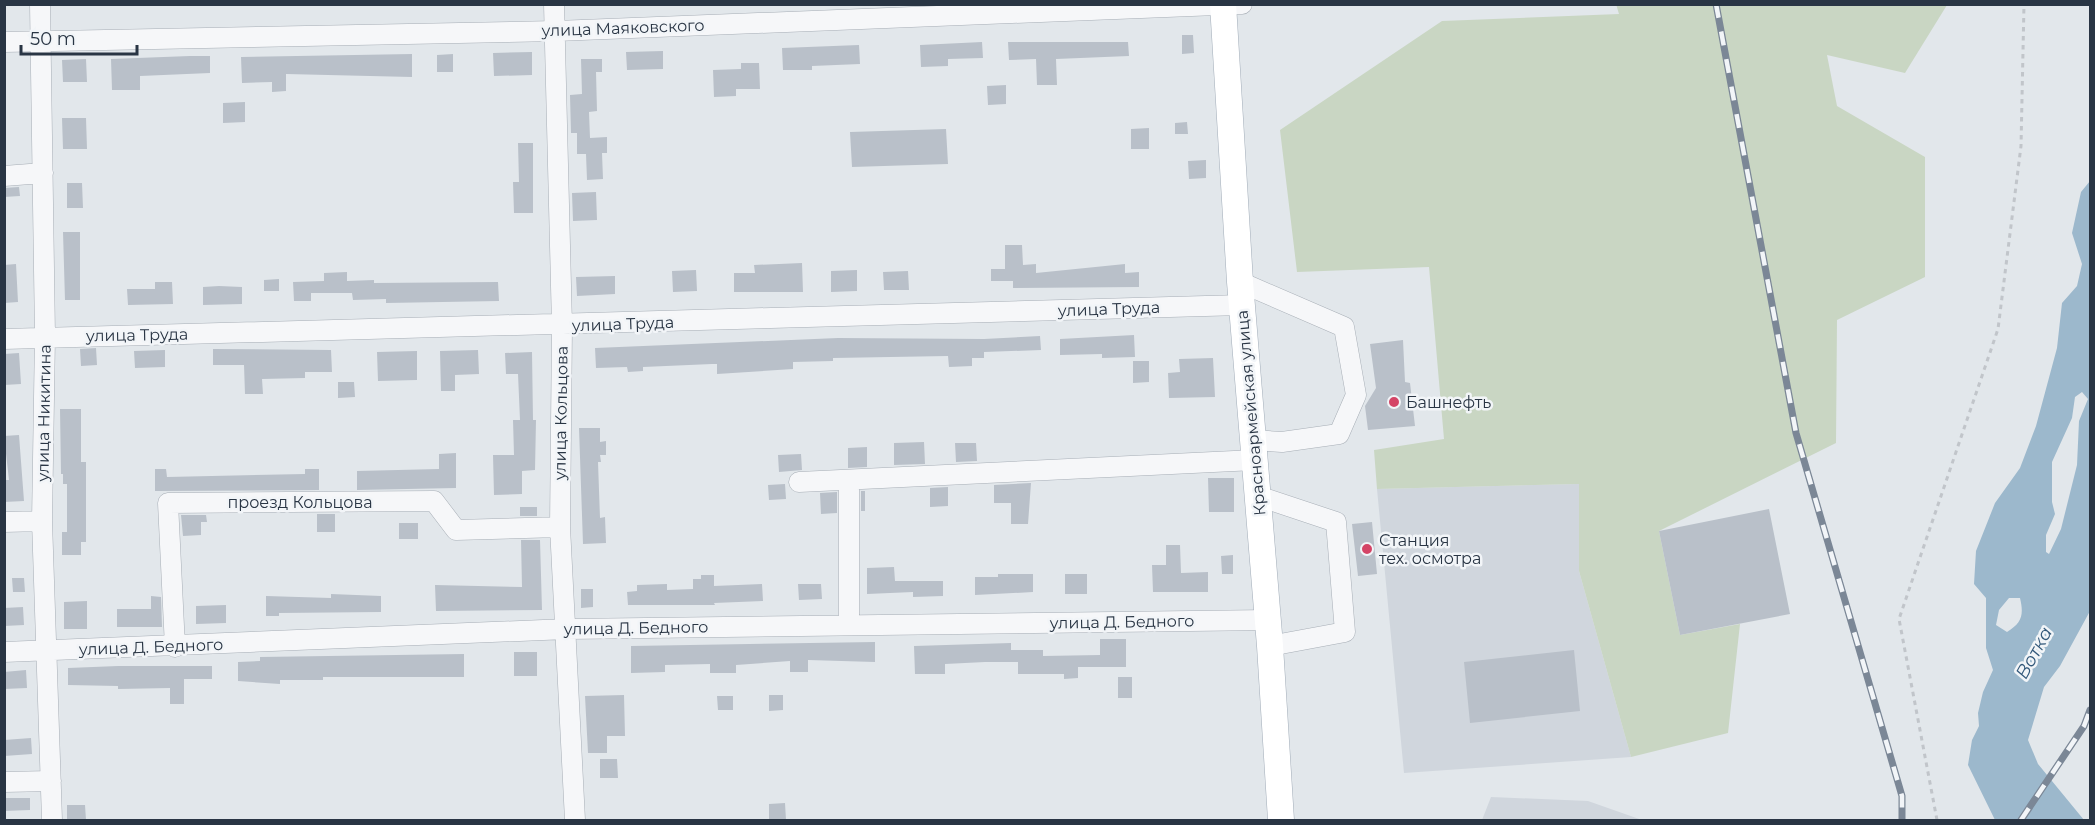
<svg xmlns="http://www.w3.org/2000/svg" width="2095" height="825" font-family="Montserrat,sans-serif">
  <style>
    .built { fill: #d0d6dd }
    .green { fill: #c9d6c3 }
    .water { fill: #9cb8cc; fill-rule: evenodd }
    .building { fill: #b9c0c9 }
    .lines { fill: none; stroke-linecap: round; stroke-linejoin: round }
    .minor-casing { stroke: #a7aeb6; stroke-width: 21 }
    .major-casing { stroke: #a1acb8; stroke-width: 27 }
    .path { stroke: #c1c5ca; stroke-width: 3; stroke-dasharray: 4.5 4.5; stroke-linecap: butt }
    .minor { stroke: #f6f7f9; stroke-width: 20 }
    .major { stroke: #fff; stroke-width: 26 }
    .rail-casing { stroke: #7b8796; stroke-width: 7 }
    .rail { stroke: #f2f5f8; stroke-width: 4.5; stroke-dasharray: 14; stroke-linecap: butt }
    .poi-dot { fill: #d44466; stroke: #f2f5f8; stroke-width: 2 }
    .labels { text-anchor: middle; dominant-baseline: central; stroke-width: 5; stroke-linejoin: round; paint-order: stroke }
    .street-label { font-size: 16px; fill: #293544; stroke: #f2f5f8 }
    .poi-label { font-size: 16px; fill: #293544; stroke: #f2f5f8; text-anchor: start }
    .water-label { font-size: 18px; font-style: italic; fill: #32587a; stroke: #f2f5f8 }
  </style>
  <rect width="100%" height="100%" fill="#e2e7eb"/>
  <path class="built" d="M1579,484V571L1631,757L1404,773L1377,489Z
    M1491,797L1588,801L1642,820H1482Z"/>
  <path class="green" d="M1616,4L1947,5L1905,73L1827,55L1837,106L1925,157V277L1837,320L1836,443L1659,531L1680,635L1740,624L1728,733L1631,757L1579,571V484L1377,489L1374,450L1444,439L1429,267L1297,272L1280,130L1442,21L1619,14Z"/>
  <path class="water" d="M2090,181V611L2060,666L2044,687L2028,740L2038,764L2084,820H1995L1968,765L1972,740L1979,726L1978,713L1983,692L1993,670L1986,648V598L1974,584L1976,551L1995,503L2020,468L2036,426L2057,348L2062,303L2077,286L2082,264L2072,233L2081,192ZM2082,392L2088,399L2079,421L2077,465L2061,529L2049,554L2046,552V535L2055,514L2052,502V462L2072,418L2075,397ZM2009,598H2020C2024,615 2022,623 2007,632L1996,625L1999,610Z"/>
  <path class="building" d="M1182,35H1193L1194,53L1182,54Z
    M982,42L983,58L948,59V66L921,67L920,45Z
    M1008,42H1128L1129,56L1056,59L1057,85H1037L1036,59L1009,60Z
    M859,45L860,64L812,66V70H783L782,48Z
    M663,51V69L627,70L626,52Z
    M532,52V75L494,76L493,53Z
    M412,54V77L286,74V91L272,92V82L242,83L241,57Z
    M453,54V72H437V55Z
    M190,56H210V73L140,76V90H112L111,59Z
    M86,59L87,82H63L62,60Z
    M581,59H602V72H596L597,111L589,112L590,138L607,137V153H602L603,179L587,180L586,154H577V133H571L570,95L582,94Z
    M741,63H759L760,89H736V96L714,97L713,70L741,69Z
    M1006,85V104L988,105L987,86Z
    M245,102V122L223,123V103Z
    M62,118H86L87,149H63Z
    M1187,122L1188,134H1175V123Z
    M1149,128V149H1131V129Z
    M946,129L948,164L852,167L850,132Z
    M518,143H533V213H514L513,182H519Z
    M1206,160V178L1189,179L1188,161Z
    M67,183H82L83,208H67Z
    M19,187L20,196L4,197V188Z
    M596,192L597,220L573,221L572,193Z
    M63,232H80V300H65Z
    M1005,245H1022L1023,265L1036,264V273L1125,264V273L1139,272V287L1013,288V281H991V269H1005Z
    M802,263L803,292H734V273H755L754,265Z
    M16,264L18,302L4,303V265Z
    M696,270L697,291L673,292L672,271Z
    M857,270V291L831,292V271Z
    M908,271L909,290H884L883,272Z
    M347,272V281L374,280V283L498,282L499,301L386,303V299L353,300L352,293H311V301H294L293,282L324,281V273Z
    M615,276V294L577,296L576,277Z
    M279,279V291H264V280Z
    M155,282H172L173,304L128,305L127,289H155Z
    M219,286L242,287V304L203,305V287Z
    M1134,335L1135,357L1102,358V354L1060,355V339Z
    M1040,336L1041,350L984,352V358H972V366L949,367L948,356L833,358V361L793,362V369L717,374V364H712L643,367V371L628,372L627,367L596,368L595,348L838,338L984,339Z
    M1403,340L1405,382L1410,383L1415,426L1368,430L1365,406L1376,388L1370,344Z
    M96,348L97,365L81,366L80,349Z
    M213,349L331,350L332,372H305V378L262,379L263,394H245L244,365H213Z
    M165,350V367L135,368L134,351Z
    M478,350L479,374L455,375V391H441L440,351Z
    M417,351V380L378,381L377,352Z
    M532,352L533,420H536L535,470L522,471V494L494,495L493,455H514L513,420H520L518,374H506L505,353Z
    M19,353L21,384L4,385V354Z
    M1213,358L1215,397L1169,398L1168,373L1180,372L1179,359Z
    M1133,361H1149V382L1133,383Z
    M338,382H354L355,397L338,398Z
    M60,409H81V462H86V542H81V555H62V532H67V484H63V474H61Z
    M579,428H600V442L606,441V455H600L601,462H598L600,518L605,517L606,543L583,544Z
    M19,435L24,501L4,502V480H9L4,436Z
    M924,442L925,464L894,465V443Z
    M955,443H976L977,461L956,462Z
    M867,447V467L848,468V448Z
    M456,453V488L357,490V471L439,469V454Z
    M801,454L802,470L779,472L778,455Z
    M155,469H166L167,477L305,474V469H319V490L155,491Z
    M1208,478H1234V512H1209Z
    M1031,483L1028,524H1011V503H994V485Z
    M785,484L786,499L769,500L768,485Z
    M948,487V506L930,507V488Z
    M861,491H865V511H861Z
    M837,492V513L821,514L820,493Z
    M520,507H537V516H520Z
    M1769,509L1790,614L1680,635L1659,531Z
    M317,514H335V532H317Z
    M181,515H206L207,522H201V535L183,536Z
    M1372,522L1377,574L1358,576L1352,524Z
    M399,523H418V539H399Z
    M521,540H540L542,610L436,611L435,585L522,587Z
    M1166,545H1180L1181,573L1208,572V592H1153L1152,565H1166Z
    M1233,555V574H1222L1221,556Z
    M894,567L895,581H943V596L913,597V592L867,594V568Z
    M998,574H1033V592L975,595V577H998Z
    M1065,574H1087V594H1065Z
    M701,575H714V586L762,584L763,601L714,603L715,605H628L627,592L637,591V585L667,584V590L693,589V579H701Z
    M12,578H24L25,592H13Z
    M798,584H821L822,599L799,600Z
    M581,589H593V607L581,608Z
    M331,594L381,596V612L279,613V616H266V596L331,598Z
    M151,596L161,597L162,627H117V609H151Z
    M87,601V629H64V602Z
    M226,605V623L196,624V606Z
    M23,607L24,625L4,626V608Z
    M1100,639H1126V667H1078V678L1064,679V674H1018V662H985L945,664V674H915L914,646L1011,643V650H1043V656L1100,655Z
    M875,642V662L808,660V672H790V661L736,665V673H710V664L665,665V672L631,673V646Z
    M1574,650L1580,711L1470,723L1464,662Z
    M514,652H537V676H514Z
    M464,654V677H323V680H280V684L238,681V662L260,661V657Z
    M118,666H212V679H184V704H170V688L118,689V686L68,685V668Z
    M26,670L27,688L4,689V672Z
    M1118,677H1132V698H1118Z
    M624,695L625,736H607V753H588L585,696Z
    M769,695H783V710L769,711Z
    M717,696H733V710H718Z
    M31,738L32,754L4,756V740Z
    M600,759H617L618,778H600Z
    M4,798H30V810L4,811Z
    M785,803L786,820H769V804Z
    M67,805H85L86,820H67Z"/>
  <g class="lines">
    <defs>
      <path id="minor" d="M40,4L45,336L42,521L52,820
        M554,4L562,326L560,527L575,820
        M4,42L556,31L1242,4
        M4,176L43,173
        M1240,282L1344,327L1356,395L1339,434L1282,442L1253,440
        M4,339L1242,305
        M799,482L1255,460
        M1258,496L1336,522L1345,632L1270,646
        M4,522L42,521
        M849,625V481
        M175,647L168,503L434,501L456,530L560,527
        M4,652L567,629L1268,620
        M4,782L51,781"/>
      <path id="major" d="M1223,4L1240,282L1270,646L1281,820"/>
    </defs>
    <use href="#minor" class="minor-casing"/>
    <use href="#major" class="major-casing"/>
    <path class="path" d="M1937,820L1899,619L1998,329L2021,146L2024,4"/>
    <use href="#minor" class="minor"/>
    <use href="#major" class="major"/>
    <defs>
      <path id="rail" d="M1716,4L1796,433L1902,796V820
        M2021,820L2084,726L2090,710"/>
    </defs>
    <use href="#rail" class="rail-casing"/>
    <use href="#rail" class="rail"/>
  </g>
  <g class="poi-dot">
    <circle cx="1394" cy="402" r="6"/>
    <circle cx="1367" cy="549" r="6"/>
  </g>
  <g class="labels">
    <g class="street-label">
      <text transform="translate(623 28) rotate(-2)">улица Маяковского</text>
      <text transform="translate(1109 309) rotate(-2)">улица Труда</text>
      <text transform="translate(623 324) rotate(-2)">улица Труда</text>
      <text transform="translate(137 335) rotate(-1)">улица Труда</text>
      <text transform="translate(44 413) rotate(-89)">улица Никитина</text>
      <text transform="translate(561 413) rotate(-89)">улица Кольцова</text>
      <text transform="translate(1251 413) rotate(-95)">Красноармейская улица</text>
      <text x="300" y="502">проезд Кольцова</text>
      <text transform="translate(1122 622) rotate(-1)">улица Д. Бедного</text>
      <text transform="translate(636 628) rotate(-1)">улица Д. Бедного</text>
      <text transform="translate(151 647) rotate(-2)">улица Д. Бедного</text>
    </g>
    <g class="poi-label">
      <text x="1406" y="402">Башнефть</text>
      <text x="1379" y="540">Станция<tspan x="1379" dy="18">тех. осмотра</tspan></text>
    </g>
    <g class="water-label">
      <text transform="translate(2034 653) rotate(-61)">Вотка</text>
    </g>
  </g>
  <rect width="2095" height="825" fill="none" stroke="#293544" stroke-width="12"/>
  <path d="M21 45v9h116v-9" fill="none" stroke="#293544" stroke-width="3"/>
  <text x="30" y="45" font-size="18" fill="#293544" stroke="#f2f5f8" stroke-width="4.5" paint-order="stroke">50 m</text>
</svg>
